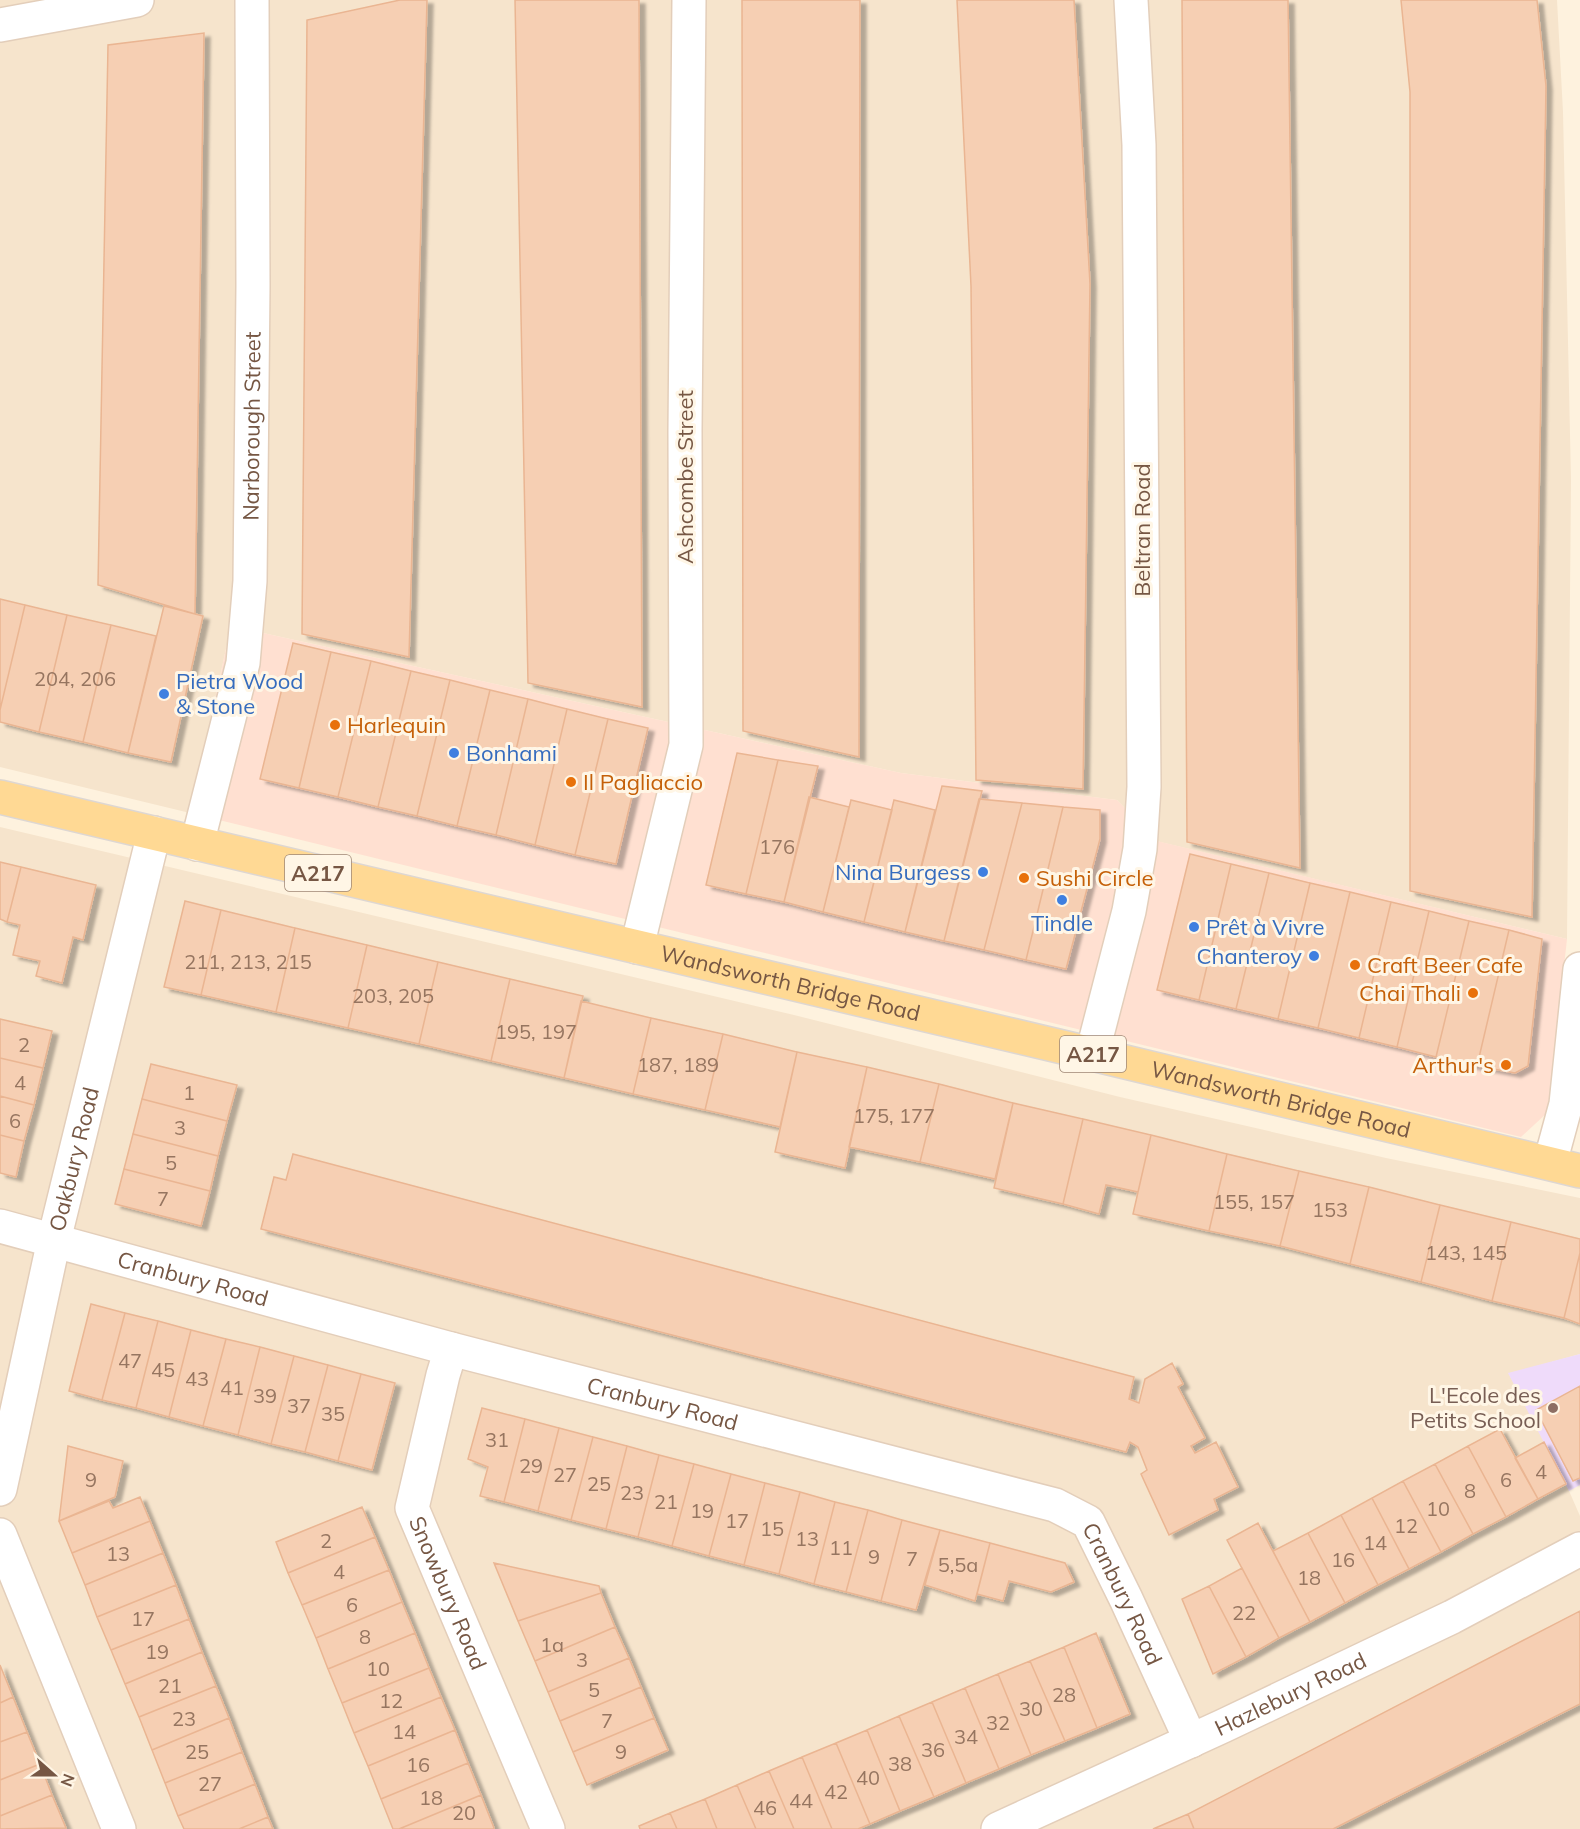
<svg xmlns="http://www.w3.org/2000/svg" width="1580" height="1829" font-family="Mulish,sans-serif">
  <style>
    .residential { fill: #f6e4cc }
    .commercial { fill: #ffe0d1 }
    .education { fill: #efdbfa }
    .building { fill: #f6cfb3; stroke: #eab592; stroke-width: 1.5; filter: url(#shadow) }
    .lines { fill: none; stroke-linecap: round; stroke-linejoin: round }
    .minor-casing { stroke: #e3ceba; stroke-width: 36 }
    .primary-casing { stroke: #ded7d2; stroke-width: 36 }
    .minor { stroke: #fff; stroke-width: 33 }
    .primary { stroke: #ffd994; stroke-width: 33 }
    .shop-dot { fill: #3f7fe0; stroke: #fff6e6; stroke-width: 2 }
    .food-dot { fill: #e8710a; stroke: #fff6e6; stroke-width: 2 }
    .education-dot { fill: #8d6e63; stroke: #fff6e6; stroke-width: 2 }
    .labels { text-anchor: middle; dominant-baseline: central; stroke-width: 6; stroke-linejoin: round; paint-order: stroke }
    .number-label { font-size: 20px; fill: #967560 }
    .shield { fill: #fff6e6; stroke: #9f8775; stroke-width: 1.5 }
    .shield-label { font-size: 21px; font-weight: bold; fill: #765744 }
    .street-label { font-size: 22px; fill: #765744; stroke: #fff6e6 }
    .shop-label { font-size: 22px; fill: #366cbe; stroke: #fff6e6; text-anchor: start }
    .food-label { font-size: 22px; fill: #c56008; stroke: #fff6e6; text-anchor: start }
    .education-label { font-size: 22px; fill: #785e54; stroke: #fff6e6; text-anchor: end }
  </style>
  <defs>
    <filter id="shadow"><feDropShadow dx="6" dy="4" stdDeviation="1.5" flood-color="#0004"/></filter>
  </defs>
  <rect width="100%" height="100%" fill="#fef2de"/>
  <path class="residential" d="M0,0H1557L1563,112L1571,480L1567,939L1156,841L1117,800L901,773L231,626L190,813L0,767Z
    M0,827L794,1015L1120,1097L1386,1158L1580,1198V1354L1509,1374L1566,1484L1580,1516V1829H0Z"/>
  <path class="commercial" d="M231,626L901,773L1117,800L1157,841L1567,939L1548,1112L1521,1137L190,813Z"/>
  <path class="education" d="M1580,1354V1485L1569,1491L1508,1373Z"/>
  <path class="building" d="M400,0H427L409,657L302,634L307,20Z
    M515,0H639L642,707L528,683Z
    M742,0H860L859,757L743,731Z
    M957,0H1074L1090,284L1083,789L976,780L971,286Z
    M1182,0H1288L1300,868L1187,842Z
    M1401,0H1537L1546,86L1532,917L1410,891V92Z
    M204,33L195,614L98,585L108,45Z
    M0,599L25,605L0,710Z
    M25,605L67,615L39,732L0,722V710Z
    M164,606L203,616L171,762L128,753Z
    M67,615L111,625L83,742L39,732Z
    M111,625L156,636L128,753L83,742Z
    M293,643L331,652L299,788L260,779Z
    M331,652L371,661L338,797L299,788Z
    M371,661L411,671L378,807L338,797Z
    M411,671L450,680L417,816L378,807Z
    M450,680L490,690L457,826L417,816Z
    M490,690L528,699L496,835L457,826Z
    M528,699L567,709L535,845L496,835Z
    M567,709L608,719L575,855L535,845Z
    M608,719L648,728L616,864L575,855Z
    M737,753L778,760L746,894L706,885Z
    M778,760L818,766L784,902L746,894Z
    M942,786L982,791L944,941L905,932Z
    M809,797L849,807L823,912L784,902Z
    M979,799L1022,803L984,950L944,941Z
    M851,800L892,810L864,922L823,912Z
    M894,800L935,810L905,932L864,922Z
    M1022,803L1063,807L1026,960L984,950Z
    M1063,807L1100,810V839L1066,969L1026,960Z
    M1190,854L1231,864L1199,1000L1157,990Z
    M0,862L21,867L7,922L0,919Z
    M1231,864L1269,873L1236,1009L1199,1000Z
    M21,867L96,885L83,940L73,937L62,983L36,976L40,961L13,955L20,925L7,922Z
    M1269,873L1310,883L1278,1019L1236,1009Z
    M1310,883L1350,892L1318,1028L1278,1019Z
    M1350,892L1391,902L1359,1038L1318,1028Z
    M185,901L221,910L201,995L164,987Z
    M1391,902L1429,911L1397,1047L1359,1038Z
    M221,910L295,928L276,1012L201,995Z
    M1429,911L1469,921L1436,1057L1397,1047Z
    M1469,921L1509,930L1477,1066L1436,1057Z
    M295,928L367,945L348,1028L276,1012Z
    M1509,930L1542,939L1528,1066L1515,1073L1477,1066Z
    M367,945L438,962L419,1044L348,1028Z
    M438,962L510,979L491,1061L419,1044Z
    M510,979L583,996L564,1078L491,1061Z
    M581,1001L651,1018L633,1094L564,1078Z
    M651,1018L723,1034L705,1110L633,1094Z
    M0,1019L52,1031L43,1068L0,1058Z
    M723,1034L797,1052L780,1127L705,1110Z
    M797,1052L867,1067L845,1168L775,1152Z
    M0,1058L43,1068L34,1105L0,1096Z
    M151,1064L237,1085L227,1121L142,1099Z
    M867,1067L939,1084L920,1162L849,1147Z
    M939,1084L1013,1103L995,1179L920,1162Z
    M0,1096L34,1105L24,1141L0,1135Z
    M142,1099L227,1121L218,1156L133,1134Z
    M1013,1103L1083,1119L1063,1204L994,1188Z
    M1083,1119L1151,1135L1138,1192L1106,1185L1099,1214L1063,1204Z
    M133,1134L218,1156L210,1191L124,1169Z
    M0,1135L24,1141L16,1177L0,1173Z
    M1151,1135L1227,1154L1209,1231L1133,1214Z
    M293,1154L1134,1377L1129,1399L1139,1403L1145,1379L1172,1363L1183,1384L1178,1387L1205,1438L1191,1446L1195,1453L1216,1442L1238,1487L1214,1499L1218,1510L1169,1535L1141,1474L1147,1470L1138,1447L1130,1442L1126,1452L261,1229L274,1177L286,1180Z
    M1227,1154L1299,1171L1280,1246L1209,1231Z
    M124,1169L210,1191L201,1226L115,1204Z
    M1299,1171L1369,1187L1350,1264L1280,1246Z
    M1369,1187L1440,1205L1421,1282L1350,1264Z
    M1440,1205L1511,1222L1492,1301L1421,1282Z
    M1511,1222L1580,1239V1253L1564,1318L1492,1301Z
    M1580,1253V1324L1564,1318Z
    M91,1304L125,1313L102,1400L69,1391Z
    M125,1313L158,1321L136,1408L102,1400Z
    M158,1321L191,1330L169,1417L136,1408Z
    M191,1330L226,1339L203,1426L169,1417Z
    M226,1339L260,1347L238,1435L203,1426Z
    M260,1347L294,1356L271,1444L238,1435Z
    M294,1356L328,1365L305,1452L271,1444Z
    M328,1365L361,1374L338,1461L305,1452Z
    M361,1374L395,1383L372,1470L338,1461Z
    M1580,1386V1478L1573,1481L1536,1410Z
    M482,1408L525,1419L504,1502L480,1496L488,1467L468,1459Z
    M525,1419L559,1428L538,1511L504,1502Z
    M559,1428L593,1437L571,1520L538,1511Z
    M1500,1429L1538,1499L1506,1517L1468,1446Z
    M593,1437L627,1446L606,1529L571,1520Z
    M1544,1442L1566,1484L1538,1499L1515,1458Z
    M68,1446L123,1461L115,1497L59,1521Z
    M627,1446L659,1455L638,1537L606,1529Z
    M1468,1446L1506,1517L1473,1534L1435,1464Z
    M659,1455L694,1464L672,1546L638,1537Z
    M694,1464L731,1474L709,1556L672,1546Z
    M1435,1464L1473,1534L1441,1552L1403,1481Z
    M731,1474L765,1483L744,1565L709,1556Z
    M1403,1481L1441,1552L1409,1569L1372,1498Z
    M765,1483L800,1492L779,1574L744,1565Z
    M800,1492L835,1502L814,1584L779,1574Z
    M140,1497L150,1521L72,1553L59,1521L109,1501L113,1508Z
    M1372,1498L1409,1569L1378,1585L1341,1515Z
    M835,1502L868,1510L846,1592L814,1584Z
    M362,1507L375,1537L288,1573L276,1542Z
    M868,1510L902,1520L881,1601L846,1592Z
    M1341,1515L1378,1585L1345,1603L1308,1533Z
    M902,1520L940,1530L916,1610L881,1601Z
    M150,1521L163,1553L85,1585L72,1553Z
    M1258,1523L1310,1622L1279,1638L1227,1540Z
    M940,1530L990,1543L975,1601L925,1585Z
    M1308,1533L1345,1603L1310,1622L1273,1551Z
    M375,1537L389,1570L302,1605L288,1573Z
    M990,1543L1065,1563L1074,1582L1051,1592L1009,1581L1003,1601L977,1594Z
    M163,1553L176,1585L97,1617L85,1585Z
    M494,1563L599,1586L601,1593L518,1621Z
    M1242,1568L1279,1638L1246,1657L1209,1586Z
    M389,1570L402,1602L316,1638L302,1605Z
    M176,1585L189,1619L111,1650L97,1617Z
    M1209,1586L1246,1657L1213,1674L1182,1599Z
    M601,1593L615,1627L535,1661L518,1621Z
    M402,1602L415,1633L328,1669L316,1638Z
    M1580,1611V1704L1333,1829H1194L1188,1814Z
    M189,1619L202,1652L125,1684L111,1650Z
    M615,1627L629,1658L548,1692L535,1661Z
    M415,1633L429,1668L342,1703L328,1669Z
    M1096,1633L1130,1714L1097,1728L1064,1647Z
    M1064,1647L1097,1728L1065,1741L1030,1661Z
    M202,1652L216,1686L139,1717L125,1684Z
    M629,1658L641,1687L560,1721L548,1692Z
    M1030,1661L1065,1741L1031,1755L998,1674Z
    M0,1665L13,1697L0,1703Z
    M429,1668L441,1697L354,1733L342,1703Z
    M998,1674L1031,1755L999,1769L965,1688Z
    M216,1686L229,1718L152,1750L139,1717Z
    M641,1687L654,1718L573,1752L560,1721Z
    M965,1688L999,1769L966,1783L932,1702Z
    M13,1697L27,1732L0,1742V1703Z
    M441,1697L455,1730L368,1766L354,1733Z
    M932,1702L966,1783L934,1797L899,1716Z
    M899,1716L934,1797L900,1811L867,1730Z
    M229,1718L242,1752L165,1783L152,1750Z
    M654,1718L668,1750L587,1785L573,1752Z
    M455,1730L468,1763L381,1799L368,1766Z
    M867,1730L900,1811L870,1824L836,1743Z
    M27,1732L40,1764L0,1780V1742Z
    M836,1743L870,1824L858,1829H832L802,1757Z
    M242,1752L255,1784L178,1816L165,1783Z
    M802,1757L832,1829H794L769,1771Z
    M468,1763L481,1795L399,1829H393L381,1799Z
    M40,1764L52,1795L0,1816V1780Z
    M769,1771L794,1829H756L737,1785Z
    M255,1784L268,1817L239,1829H184L178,1816Z
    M737,1785L756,1829H717L705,1799Z
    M52,1795L66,1828L0,1829V1816Z
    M481,1795L494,1828L493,1829H399Z
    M705,1799L717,1829H677L670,1813Z
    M670,1813L677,1829H640L639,1826Z
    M1188,1814L1194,1829H1153Z
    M268,1817L273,1829H239Z"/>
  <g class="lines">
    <defs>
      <g id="minor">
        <path d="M0,25L137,0"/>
        <path id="s1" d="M197,844L243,663L250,581L253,286L252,0"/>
        <path d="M637,947L686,745L685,431L689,0"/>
        <path d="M1092,1054L1129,911L1140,849L1144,787L1139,145L1131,0"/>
        <path d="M1550,1163L1566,1104L1580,969"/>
        <path id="s2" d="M0,1226L451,1349L1055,1505L1088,1522L1126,1599L1191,1741"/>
        <path id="s3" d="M451,1349L443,1375L412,1508L548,1829"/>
        <path id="s4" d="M0,1489L54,1240L154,833"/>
        <path d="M0,1535L119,1829"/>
        <path id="s5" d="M998,1829L1223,1726L1452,1617L1580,1549"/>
      </g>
      <g id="primary">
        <path id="s6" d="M0,797L1092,1054L1580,1171"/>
      </g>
    </defs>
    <use href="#minor" class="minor-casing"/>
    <use href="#primary" class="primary-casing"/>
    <use href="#minor" class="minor"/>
    <use href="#primary" class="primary"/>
  </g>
  <g class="shop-dot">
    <circle cx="164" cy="694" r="6"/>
    <circle cx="454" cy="753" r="6"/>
    <circle cx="983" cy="872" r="6"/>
    <circle cx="1062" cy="900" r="6"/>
    <circle cx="1194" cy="927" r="6"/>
    <circle cx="1314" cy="956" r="6"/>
  </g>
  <g class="food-dot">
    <circle cx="335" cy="725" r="6"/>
    <circle cx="571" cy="782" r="6"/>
    <circle cx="1024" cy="878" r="6"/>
    <circle cx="1355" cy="965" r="6"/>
    <circle cx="1473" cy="993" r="6"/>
    <circle cx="1506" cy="1065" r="6"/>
  </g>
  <circle class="education-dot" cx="1553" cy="1408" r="6"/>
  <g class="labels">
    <g class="number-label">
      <text x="75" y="678">204, 206</text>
      <text x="777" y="846">176</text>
      <text x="248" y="961">211, 213, 215</text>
      <text x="393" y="995">203, 205</text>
      <text x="536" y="1031">195, 197</text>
      <text x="24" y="1044">2</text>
      <text x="678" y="1064">187, 189</text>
      <text x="20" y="1082">4</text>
      <text x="189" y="1092">1</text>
      <text x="894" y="1115">175, 177</text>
      <text x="15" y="1120">6</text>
      <text x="180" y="1127">3</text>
      <text x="171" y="1162">5</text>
      <text x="163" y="1198">7</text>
      <text x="1254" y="1201">155, 157</text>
      <text x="1330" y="1209">153</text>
      <text x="1466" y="1252">143, 145</text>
      <text x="130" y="1360">47</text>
      <text x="163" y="1369">45</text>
      <text x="197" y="1378">43</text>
      <text x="232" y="1387">41</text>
      <text x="265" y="1395">39</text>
      <text x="299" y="1405">37</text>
      <text x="333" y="1413">35</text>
      <text x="497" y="1439">31</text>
      <text x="531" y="1465">29</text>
      <text x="1541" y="1471">4</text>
      <text x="565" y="1474">27</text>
      <text x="91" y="1479">9</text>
      <text x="1506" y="1479">6</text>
      <text x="599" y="1483">25</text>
      <text x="1470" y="1490">8</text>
      <text x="632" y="1492">23</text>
      <text x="666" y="1501">21</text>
      <text x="1438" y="1508">10</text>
      <text x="702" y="1510">19</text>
      <text x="737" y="1520">17</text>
      <text x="1406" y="1525">12</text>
      <text x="772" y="1528">15</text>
      <text x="807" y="1538">13</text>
      <text x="326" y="1540">2</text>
      <text x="1375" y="1542">14</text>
      <text x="841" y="1547">11</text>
      <text x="118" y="1553">13</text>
      <text x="874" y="1556">9</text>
      <text x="912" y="1558">7</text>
      <text x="1343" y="1559">16</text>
      <text x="958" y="1564">5,5a</text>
      <text x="339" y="1571">4</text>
      <text x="1309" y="1577">18</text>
      <text x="352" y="1604">6</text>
      <text x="1244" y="1612">22</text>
      <text x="143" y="1618">17</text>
      <text x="365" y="1636">8</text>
      <text x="552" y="1644">1a</text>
      <text x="157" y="1651">19</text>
      <text x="582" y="1659">3</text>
      <text x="378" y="1668">10</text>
      <text x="170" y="1685">21</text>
      <text x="594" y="1689">5</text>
      <text x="1064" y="1694">28</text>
      <text x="391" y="1700">12</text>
      <text x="1031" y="1708">30</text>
      <text x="184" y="1718">23</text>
      <text x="607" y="1720">7</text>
      <text x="998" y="1722">32</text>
      <text x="404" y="1731">14</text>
      <text x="966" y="1736">34</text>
      <text x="933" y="1749">36</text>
      <text x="197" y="1751">25</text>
      <text x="621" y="1751">9</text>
      <text x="900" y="1763">38</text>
      <text x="418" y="1764">16</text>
      <text x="868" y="1777">40</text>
      <text x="210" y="1783">27</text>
      <text x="836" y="1791">42</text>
      <text x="431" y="1797">18</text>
      <text x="801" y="1800">44</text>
      <text x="765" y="1807">46</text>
      <text x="464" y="1812">20</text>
    </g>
    <g class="shield">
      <rect x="285" y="855" width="66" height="36" rx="4.5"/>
      <rect x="1060" y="1036" width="66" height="36" rx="4.5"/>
    </g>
    <g class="shield-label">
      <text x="318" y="873">A217</text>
      <text x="1093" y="1054">A217</text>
    </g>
    <g class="street-label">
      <text stroke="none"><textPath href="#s1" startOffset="424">Narborough Street</textPath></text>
      <text transform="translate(685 477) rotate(-90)">Ashcombe Street</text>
      <text transform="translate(1142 530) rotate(-90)">Beltran Road</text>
      <text stroke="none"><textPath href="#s6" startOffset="812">Wandsworth Bridge Road</textPath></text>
      <text stroke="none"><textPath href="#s6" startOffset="1316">Wandsworth Bridge Road</textPath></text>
      <text stroke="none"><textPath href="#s4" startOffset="338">Oakbury Road</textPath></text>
      <text stroke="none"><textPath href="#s2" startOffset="200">Cranbury Road</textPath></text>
      <text stroke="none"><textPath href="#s2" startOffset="686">Cranbury Road</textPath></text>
      <text stroke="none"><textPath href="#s3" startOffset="256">Snowbury Road</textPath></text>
      <text stroke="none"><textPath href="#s2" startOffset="1208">Cranbury Road</textPath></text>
      <text stroke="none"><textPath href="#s5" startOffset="322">Hazlebury Road</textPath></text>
    </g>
    <g class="shop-label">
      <text x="176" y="681">Pietra Wood<tspan x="176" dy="25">&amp; Stone</tspan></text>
      <text x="466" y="753">Bonhami</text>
      <text x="971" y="872" text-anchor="end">Nina Burgess</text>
      <text x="1062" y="923" text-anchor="middle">Tindle</text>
      <text x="1206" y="927">Prêt à Vivre</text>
      <text x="1302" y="956" text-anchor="end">Chanteroy</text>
    </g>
    <g class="food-label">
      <text x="347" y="725">Harlequin</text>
      <text x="583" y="782">Il Pagliaccio</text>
      <text x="1036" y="878">Sushi Circle</text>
      <text x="1367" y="965">Craft Beer Cafe</text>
      <text x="1461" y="993" text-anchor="end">Chai Thali</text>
      <text x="1494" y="1065" text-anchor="end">Arthur's</text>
    </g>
    <g class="education-label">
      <text x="1541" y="1395">L'Ecole des<tspan x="1541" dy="25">Petits School</tspan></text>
    </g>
  </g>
  <g transform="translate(54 1775) rotate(111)" stroke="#fff6e6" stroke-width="4.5" paint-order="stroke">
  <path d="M0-4.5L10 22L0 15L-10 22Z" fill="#765744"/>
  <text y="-9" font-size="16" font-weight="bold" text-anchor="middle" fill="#765744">N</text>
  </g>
</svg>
